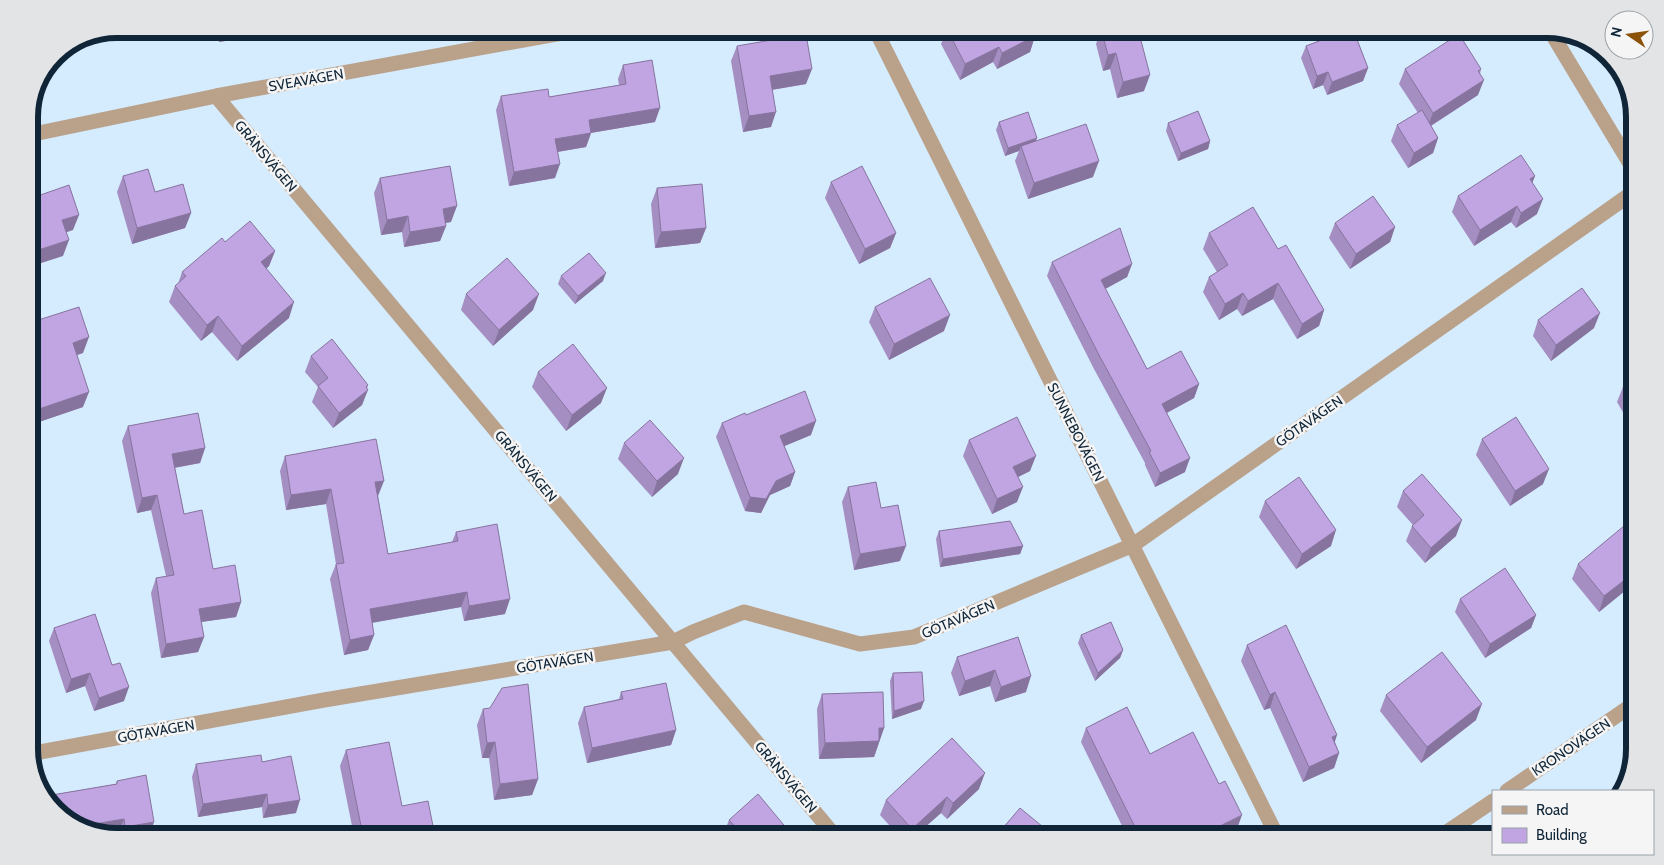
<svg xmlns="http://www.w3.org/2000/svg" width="1664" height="865" font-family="Cabin,sans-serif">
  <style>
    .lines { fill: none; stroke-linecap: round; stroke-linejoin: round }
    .street { stroke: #b9a18a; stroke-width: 15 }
    .wall { fill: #a58ec2 }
    .shaded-wall { fill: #86749e }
    .building { fill: #c0a5e2; stroke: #86749e }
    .labels { text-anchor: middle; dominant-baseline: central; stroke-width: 5; stroke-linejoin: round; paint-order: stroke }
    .street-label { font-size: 14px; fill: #102638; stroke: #f5f5f5 }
    .rim { fill: none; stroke: #102638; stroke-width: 6 }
  </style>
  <rect width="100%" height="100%" fill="#d5ebfe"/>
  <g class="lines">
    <path class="street" d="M875,29L1277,836
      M1549,29L1635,172
      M216,96L835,836
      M29,135L216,96L584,29
      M29,754L324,700L673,642L693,632L744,612L860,644L914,637L1133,545L1635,191
      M1507,791L1635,703
      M1441,836L1493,801"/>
  </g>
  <path class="wall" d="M217,29H258L255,36L219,42Z
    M947,29L1035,36L1030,52L997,69L993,62L960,80L941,44Z
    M1101,29L1144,91L1117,98L1110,69L1103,71L1096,44Z
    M1184,29H1214L1187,38Z
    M1315,29H1353L1368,68L1363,81L1327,95L1323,85L1313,89L1301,58L1306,46L1319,41Z
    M737,46L806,84L772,90L771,127L743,132L731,61Z
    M623,65L655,122L591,133L586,147L558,152L555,178L509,186L496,110L501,96L549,97L619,85L618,79Z
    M1405,69H1481L1480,74L1478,95L1431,126L1438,138L1433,153L1408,168L1391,141L1397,125L1418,113L1399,84Z
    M999,122L1036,141L1093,177L1028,199L1015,161L1019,151L1005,156L996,130Z
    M1168,123L1210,141L1208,149L1178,161L1166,131Z
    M123,176L155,192L191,213L185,228L132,244L117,192Z
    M1535,176L1532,183L1537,214L1516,228L1511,222L1474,246L1452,212L1458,196Z
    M380,178L451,222L445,223L446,226L440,241L404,247L402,232L381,235L374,193Z
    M831,182L896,233L890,248L859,264L825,198Z
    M657,188L706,228L700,243L655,248L651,204Z
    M1335,223L1395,227L1390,242L1350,269L1329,238Z
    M1209,233L1278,249L1324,310L1319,326L1297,339L1273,299L1242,316L1237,309L1219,320L1203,292L1209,277L1217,272L1203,249Z
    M225,242L275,251L269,266L266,269L289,318L237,361L212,332L201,341L169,302L175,286L178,284L182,272Z
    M1052,262L1132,264L1127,277L1105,289L1147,369L1199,384L1194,398L1167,413L1185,472L1155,487L1145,465V463L1094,369L1047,276Z
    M561,276L603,281L575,304L558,284Z
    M466,294L533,310L493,346L461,310Z
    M875,307L944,331L889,360L869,322Z
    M1538,320L1594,328L1551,361L1533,336Z
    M29,323L83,353L77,355L83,407L33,424L30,416L29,417Z
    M311,356L367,389L362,405L333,428L312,402L318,387L305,372Z
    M538,372L601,403L566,431L532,387Z
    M1635,380V433L1617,402L1623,387Z
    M746,415L811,435L784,446L795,472L790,486L770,495L761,513L745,511L716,437L722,423Z
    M128,426L205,448L200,463L175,468L184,514L213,569L241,602L236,617L201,622L204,637L198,652L161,658L151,593L156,578L166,576L151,510L137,513L122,441Z
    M1482,439L1543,484L1510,506L1476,455Z
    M969,440L1030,471L1018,477L1017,502L992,514L963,456Z
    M624,443L678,474L652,497L618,459Z
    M285,456L378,496L388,554L452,542L456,532L505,614L464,621L461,607L372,623L374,635L368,650L344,655L330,579L336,564L326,504L286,510L280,471Z
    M848,487L881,508L900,561L854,570L842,502Z
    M1403,491L1456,536L1425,563L1406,541L1412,526L1413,525L1397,507Z
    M1265,501L1331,546L1296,569L1259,517Z
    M1635,528V586L1628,593L1626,590L1599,612L1572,579L1578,564Z
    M939,531L1023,546L1020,554L940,567L936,539Z
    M1460,599L1536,615L1531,628L1485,658L1455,612Z
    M54,628L112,665L124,701L94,711L85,686L66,693L49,641Z
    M1081,635L1123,650L1120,658L1095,681L1078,643Z
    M1018,637L1026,692L995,702L990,686L959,696L951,673L957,657Z
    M1247,645L1335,742L1339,753L1334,768L1303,782L1270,708L1264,710L1241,661Z
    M893,673L921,709L892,719L890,681Z
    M621,692L676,730L671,745L587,763L578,723L584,707L619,699Z
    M822,694L884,728L874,757L819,759L817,709Z
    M1386,695L1476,720L1421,763L1380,711Z
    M483,709L538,779L532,795L494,800L489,758H482L477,725Z
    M1086,728L1150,754L1237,829L1222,836H1127L1081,742Z
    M346,750L402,806L435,836H354L340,766Z
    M262,762L296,813L263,818L262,807L198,817L192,777L196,764Z
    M117,781L150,834L139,836H120L119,831L77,827L45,799L46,796L116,784Z
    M979,789L947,819L941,813L915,836H899L880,815L886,800Z
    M729,820L793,836H724L723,835Z"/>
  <path class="shaded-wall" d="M252,29H258L255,36L219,42L222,34Z
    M1190,29H1214L1187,38Z
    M1035,36L1030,52L997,69L1002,53Z
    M999,47L993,62L960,80L965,64Z
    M1116,53L1110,69L1103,71L1108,55Z
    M1368,68L1363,81L1327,95L1332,82Z
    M812,69L806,84L764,91L770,76Z
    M1328,72L1323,85L1313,89L1317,76Z
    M1150,75L1144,91L1117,98L1123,82Z
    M1484,80L1478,95L1427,128L1433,113Z
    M660,108L655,122L584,134L589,120Z
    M776,112L771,127L743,132L749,116Z
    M591,133L586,147L550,153L555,139Z
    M1037,138L1034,146H1021L1019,151L1005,156L1008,148Z
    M1438,138L1433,153L1408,168L1414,153Z
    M1210,141L1208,149L1178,161L1181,153Z
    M1099,161L1093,177L1028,199L1034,183Z
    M560,164L555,178L509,186L514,172Z
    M1535,176L1529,191L1530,179Z
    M1543,199L1537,214L1516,228L1521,213Z
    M457,206L451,222L438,224L443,209Z
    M1517,206L1511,222L1474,246L1480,230Z
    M191,213L185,228L132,244L137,228Z
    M79,215L73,230L56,236L62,220Z
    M408,216L402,232L381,235L387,220Z
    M446,226L440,241L404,247L410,232Z
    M1395,227L1390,242L1350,269L1356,254Z
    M706,228L700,243L655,248L661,232Z
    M896,233L890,248L859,264L865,249Z
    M69,240L63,256L29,267V253Z
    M275,251L269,266L255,278L261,262Z
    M1132,264L1127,277L1096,294L1101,280Z
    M606,273L603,281L575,304L578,296Z
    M1278,283L1273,299L1242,316L1248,301Z
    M1243,293L1237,309L1219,320L1225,304Z
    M539,294L533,310L493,346L499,330Z
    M294,302L289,318L237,361L242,346Z
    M1324,310L1319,326L1297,339L1302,324Z
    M1600,313L1594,328L1551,361L1556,345Z
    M950,315L944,331L889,360L894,344Z
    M218,316L212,332L201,341L207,325Z
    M89,337L83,353L67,358L73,343Z
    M1199,384L1194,398L1157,418L1162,404Z
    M368,385L366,391L368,390L362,405L333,428L339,413Z
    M607,388L601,403L566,431L572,415Z
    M89,392L83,407L33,424L39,409Z
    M36,400L30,416L29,417L34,401Z
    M816,421L811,435L775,450L780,436Z
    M205,448L200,463L166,469L172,454Z
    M1036,456L1030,471L1008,482L1013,467Z
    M684,458L678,474L652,497L657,481Z
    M1190,458L1185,472L1155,487L1160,473Z
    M1549,469L1543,484L1510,506L1515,491Z
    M795,472L790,486L770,495L761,513L745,511L750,497L776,481Z
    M384,481L378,496L370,497L375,482Z
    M1023,487L1017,502L992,514L997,499Z
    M331,489L326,504L286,510L291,495Z
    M157,495L151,510L137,513L142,498Z
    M1462,520L1456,536L1425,563L1431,548Z
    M1336,530L1331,546L1296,569L1302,554Z
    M906,546L900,561L854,570L860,554Z
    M1023,546L1020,554L940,567L943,559Z
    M1631,575L1626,590L1599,612L1604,596Z
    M1635,576V586L1628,593L1633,577Z
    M467,592L461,607L364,624L370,609Z
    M510,599L505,614L464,621L469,606Z
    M241,602L236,617L194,623L199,609Z
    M1536,615L1531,628L1485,658L1490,644Z
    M374,635L368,650L344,655L350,640Z
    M204,637L198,652L161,658L166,644Z
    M1123,650L1120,658L1095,681L1098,673Z
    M995,670L990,686L959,696L965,681Z
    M90,673L85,686L66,693L71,679Z
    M1031,676L1026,692L995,702L1001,687Z
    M129,687L124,701L94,711L99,698Z
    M1275,692L1270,708L1264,710L1270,695Z
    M924,701L921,709L892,719L894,711Z
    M1482,704L1476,720L1421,763L1427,747Z
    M879,728H884L874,757L819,759L825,743Z
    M676,730L671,745L587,763L592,748Z
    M1337,735L1332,751V737Z
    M495,742L489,758H482L487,743Z
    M1339,753L1334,768L1303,782L1309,767Z
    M985,773L979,789L947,819L953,803Z
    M538,779L532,795L494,800L500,784Z
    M267,794L262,807L198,817L203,804Z
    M947,797L941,813L915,836H909L912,829Z
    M300,800L296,813L263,818L268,805Z
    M1242,815L1237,829L1222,836H1200Z
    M124,819L119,831L105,834L77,827Z
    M154,822L150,834L139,836H122L125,827Z"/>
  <path class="building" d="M221,29H252L222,34Z
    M947,29H1031L1035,36L1002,53L999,47L965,64Z
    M1101,29H1138L1150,75L1123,82L1116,53L1108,55Z
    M1324,29H1353L1368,68L1332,82L1328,72L1317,76L1306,46L1327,38Z
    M806,34L812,69L770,76L776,112L749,116L737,46Z
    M1459,34L1481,69L1478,71L1484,80L1433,113L1405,69Z
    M652,60L660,108L589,120L591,133L555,139L560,164L514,172L501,96L548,89L549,97L626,84L623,65Z
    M1422,110L1438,138L1414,153L1397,125Z
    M1198,111L1210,141L1181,153L1168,123Z
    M1028,112L1037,138L1008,148L999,122Z
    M1086,124L1099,161L1034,183L1021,146Z
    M1521,155L1535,176L1530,179L1543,199L1521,213L1517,206L1480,230L1458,196Z
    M450,166L457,206L443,209L446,226L410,232L408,216L387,220L380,178Z
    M862,166L896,233L865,249L831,182Z
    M148,169L155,192L183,184L191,213L137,228L123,176Z
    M702,184L706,228L661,232L657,188Z
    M69,185L79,215L62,220L69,240L29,253V199Z
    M1373,196L1395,227L1356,254L1335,223Z
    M1253,207L1278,249L1286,245L1324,310L1302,324L1278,283L1248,301L1243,293L1225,304L1209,277L1228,265L1209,233Z
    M250,221L275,251L261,262L294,302L242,346L218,316L207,325L175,286L186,276L182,272L222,238L225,242Z
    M1120,228L1132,264L1101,280L1147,369L1181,351L1199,384L1162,404L1190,458L1160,473L1149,452L1151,451L1099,355L1052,262Z
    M589,253L606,273L578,296L561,276Z
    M507,258L539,294L499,330L466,294Z
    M930,278L950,315L894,344L875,307Z
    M1582,288L1600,313L1556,345L1538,320Z
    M79,307L89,337L73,343L89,392L39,409L36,400L34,401L29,385V323Z
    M332,339L368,385L366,387L368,390L339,413L318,386L328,378L311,356Z
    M573,344L607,388L572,415L538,372Z
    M1635,380V408L1623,387Z
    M805,391L816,421L780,436L795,472L776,481L766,499L750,497L722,423L745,413L746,415Z
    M198,413L205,448L172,454L184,514L202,510L213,569L235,565L241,602L199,609L204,637L166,644L156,578L174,575L157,495L142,498L128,426Z
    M1017,417L1036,456L1013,467L1023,487L997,499L969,440Z
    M1516,417L1549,469L1515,491L1482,439Z
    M650,420L684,458L657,481L624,443Z
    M376,439L384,481L375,482L388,554L458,541L456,532L497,524L510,599L469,606L467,592L370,609L374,635L350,640L336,564L344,563L331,489L291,495L285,456Z
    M1422,474L1462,520L1431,548L1412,526L1424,515L1403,491Z
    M1299,477L1336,530L1302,554L1265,501Z
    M876,482L881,508L898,505L906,546L860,554L848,487Z
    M1010,521L1023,546L943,559L939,531Z
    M1630,521L1635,528V576L1633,577L1631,575L1604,596L1578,564Z
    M1505,568L1536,615L1490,644L1460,599Z
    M95,614L112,665L120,663L129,687L99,698L90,673L71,679L54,628Z
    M1111,622L1123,650L1098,673L1081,635Z
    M1286,625L1337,735L1332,737L1339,753L1309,767L1275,692L1270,695L1247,645Z
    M1018,637L1031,676L1001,687L995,670L965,681L957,657Z
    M1442,652L1482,704L1427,747L1386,695Z
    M922,672L924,701L894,711L893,673Z
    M666,683L676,730L592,748L584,707L623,699L621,692Z
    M528,684L538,779L500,784L495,742L487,743L483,709L490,708L502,688Z
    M883,692L884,728H879V741L825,743L822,694Z
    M1127,707L1150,754L1193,732L1219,784L1225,781L1242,815L1200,836H1137L1133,828L1135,827L1086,728Z
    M952,738L985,773L953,803L947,797L912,829L886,800Z
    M389,742L402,806L428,801L435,836H363L346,750Z
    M261,755L262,762L291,756L300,800L268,805L267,794L203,804L196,764Z
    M146,775L154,822L125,827L124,819L77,827L47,800L46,796L117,784V781Z
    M758,794L793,836H731L738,830L729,820Z
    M1020,808L1054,836H996Z"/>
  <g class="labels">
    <g class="street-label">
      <text transform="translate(306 80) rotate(-10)">SVEAVÄGEN</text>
      <text transform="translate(266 156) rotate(50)">GRÄNSVÄGEN</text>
      <text transform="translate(1309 421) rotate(-35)">GÖTAVÄGEN</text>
      <text transform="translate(1076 432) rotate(63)">SUNNEBOVÄGEN</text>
      <text transform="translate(526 466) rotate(50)">GRÄNSVÄGEN</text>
      <text transform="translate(958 619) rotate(-23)">GÖTAVÄGEN</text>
      <text transform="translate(555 662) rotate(-9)">GÖTAVÄGEN</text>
      <text transform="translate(156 731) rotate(-10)">GÖTAVÄGEN</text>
      <text transform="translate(1571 747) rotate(-34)">KRONOVÄGEN</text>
      <text transform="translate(786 777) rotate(50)">GRÄNSVÄGEN</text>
    </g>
  </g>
  <path d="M0 0H1664V865H0ZM117 38H1547A79 79 0 0 1 1626 117V749A79 79 0 0 1 1547 828H117A79 79 0 0 1 38 749V117A79 79 0 0 1 117 38Z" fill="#e3e4e6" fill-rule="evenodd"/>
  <path class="rim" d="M117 38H1547A79 79 0 0 1 1626 117V749A79 79 0 0 1 1547 828H117A79 79 0 0 1 38 749V117A79 79 0 0 1 117 38Z"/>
  <rect x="1492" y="790" width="162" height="65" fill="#f5f5f5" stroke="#99a2a9"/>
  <rect x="1502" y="806" width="25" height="8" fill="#b9a18a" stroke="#99a2a9"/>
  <text x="1536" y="815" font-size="15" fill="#102638">Road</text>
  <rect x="1502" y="828" width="25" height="15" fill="#c0a5e2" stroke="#99a2a9"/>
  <text x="1536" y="840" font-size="15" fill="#102638">Building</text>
  <g transform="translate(1629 35) rotate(283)"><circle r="24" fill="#f5f5f5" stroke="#99a2a9"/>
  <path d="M0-4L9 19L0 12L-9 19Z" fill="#8b5309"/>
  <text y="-8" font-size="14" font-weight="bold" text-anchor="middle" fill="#102638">N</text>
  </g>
</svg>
